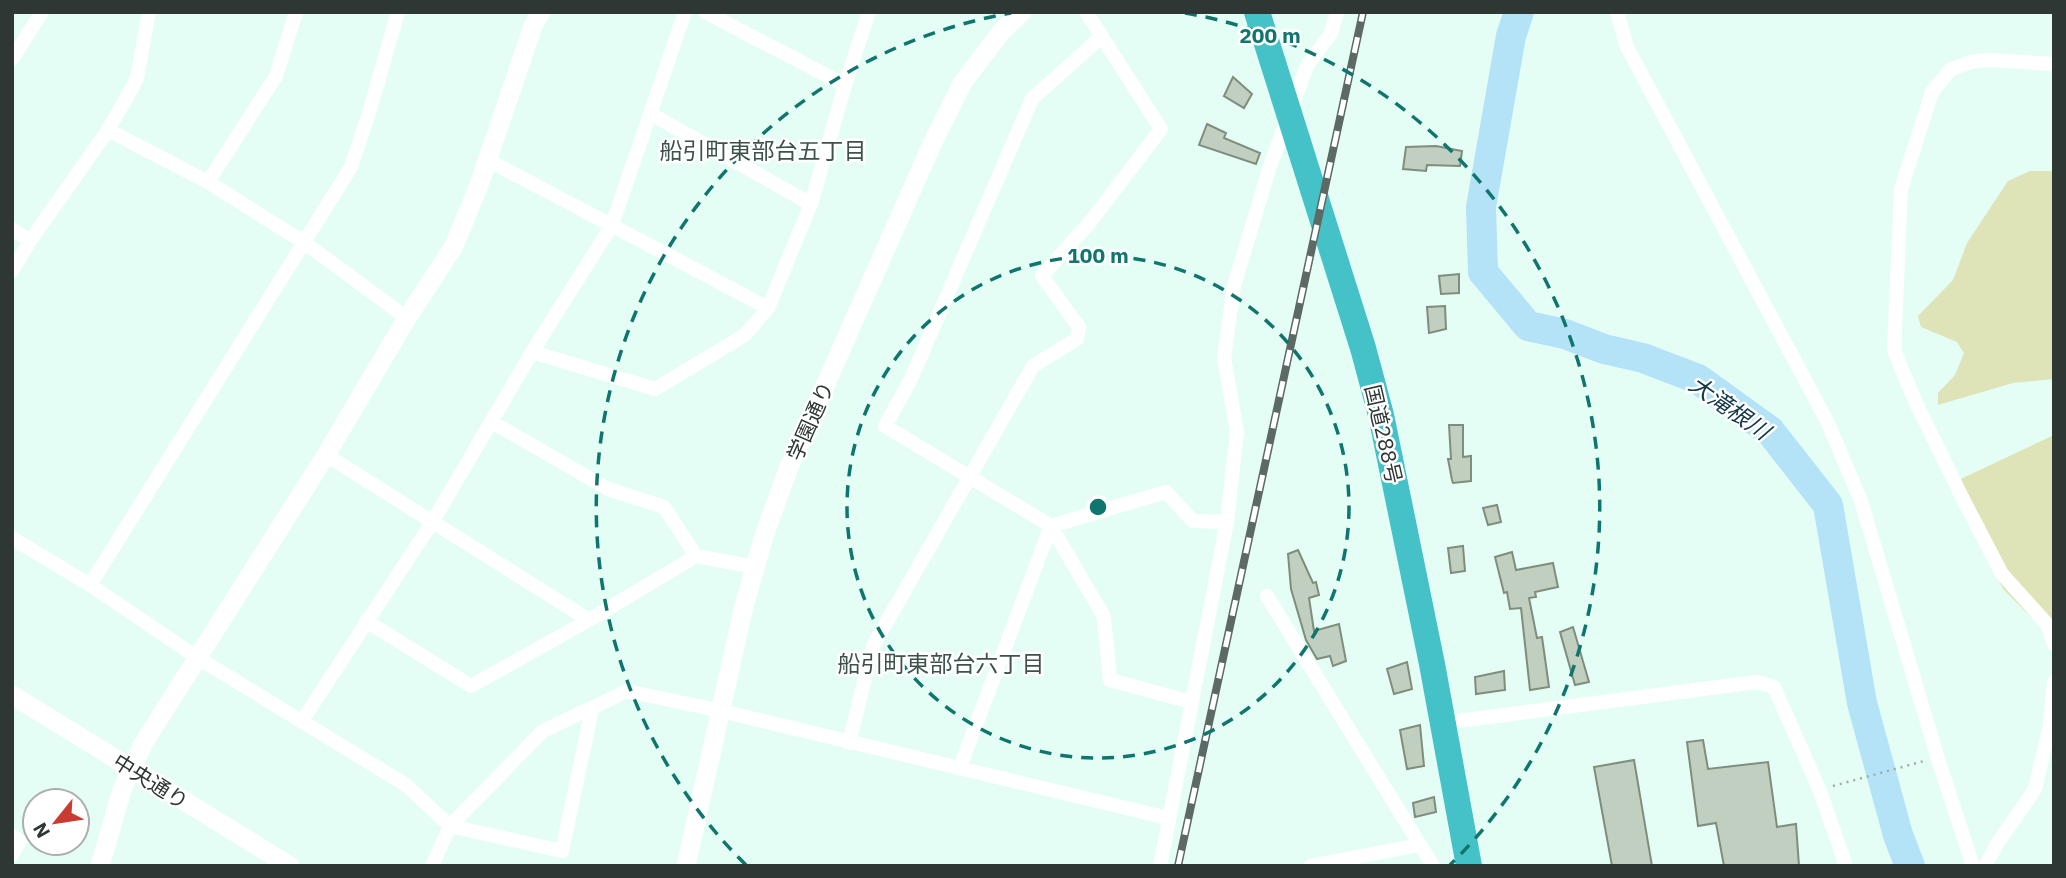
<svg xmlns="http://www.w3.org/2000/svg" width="2066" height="878" font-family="'IBM Plex Sans','Noto Sans JP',sans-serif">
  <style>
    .green { fill: #dee4b7 }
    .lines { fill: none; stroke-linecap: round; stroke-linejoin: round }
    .river { stroke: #b4e2f7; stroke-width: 30 }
    .building { fill: #c0cfbf; stroke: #7f8d7d; stroke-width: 2 }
    .path { stroke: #9bada7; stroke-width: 2.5; stroke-dasharray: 2 5; stroke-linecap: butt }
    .street { stroke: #fff; stroke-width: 14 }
    .secondary { stroke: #fff; stroke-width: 19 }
    .highway { stroke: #45c1c8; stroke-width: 26 }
    .rail-casing { stroke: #5c6964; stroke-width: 8 }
    .rail { stroke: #fff; stroke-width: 5; stroke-dasharray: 16; stroke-linecap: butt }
    .ring { fill: none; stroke: #0f766e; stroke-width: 3.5; stroke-dasharray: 12 9 }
    .labels { text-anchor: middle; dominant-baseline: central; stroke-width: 5; stroke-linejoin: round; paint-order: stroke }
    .street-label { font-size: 21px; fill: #2e3734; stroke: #fff }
    .neighbourhood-label { font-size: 23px; fill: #3d524a; stroke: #fff }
    .water-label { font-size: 23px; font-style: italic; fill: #153948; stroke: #fff }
    .centre { fill: #0f766e; stroke: #fff; stroke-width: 3.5 }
    .ring-label { font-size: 21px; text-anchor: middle; font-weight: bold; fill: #0f766e; stroke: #fff; stroke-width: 5; stroke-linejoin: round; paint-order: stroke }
  </style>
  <rect width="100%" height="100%" fill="#e5fef5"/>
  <path class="green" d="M2030,171H2054V379L2013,383L1938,405V393L1955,375L1964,353L1957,342L1921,327L1918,316L1953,280L1967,243L2008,181Z
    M2054,435V628L2029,615L2003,589L1950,484Z"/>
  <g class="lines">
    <path class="river" d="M1519,12L1511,36L1481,207L1483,272L1528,326L1565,334L1604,349L1643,358L1698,379L1770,431L1828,505L1862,703L1898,835L1910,866"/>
  </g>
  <path class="building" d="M1233,77L1252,94L1244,108L1224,96Z
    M1207,124L1226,133L1224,138L1260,153L1256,164L1199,145Z
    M1436,146L1462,151L1460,166L1427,165L1426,171L1403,169L1406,147Z
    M1459,274V293L1441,294L1439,276Z
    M1445,306L1446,329L1429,333L1427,307Z
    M1449,425H1463V457L1471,456V481L1453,483L1452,480L1448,459H1451Z
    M1497,505L1501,522L1488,525L1483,508Z
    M1463,546L1465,571L1451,573L1448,548Z
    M1298,550L1313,583L1316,582L1319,595L1309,598L1314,631L1339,624L1346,661L1333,666L1330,656L1317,659L1306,640L1291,589L1288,554Z
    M1512,552L1516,570L1553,563L1558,587L1535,592L1536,597L1529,598L1537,638L1542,637L1549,687L1530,690L1521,608L1510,609L1507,592L1504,593L1495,557Z
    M1573,627L1589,682L1575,685L1560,632Z
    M1407,662L1412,689L1394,694L1387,669Z
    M1504,671L1505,690L1476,694L1475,677Z
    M1420,725L1424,766L1407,769L1400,730Z
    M1703,740L1708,769L1768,762L1777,827L1796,824L1799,866H1724L1716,823L1698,826L1687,742Z
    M1634,760L1652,866H1612L1594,767Z
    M1434,797L1436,812L1415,817L1413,803Z"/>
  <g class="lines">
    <path class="path" d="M1833,786L1924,761"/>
    <path class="street" d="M705,12L845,85
      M1617,12L1627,47L1828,423L1861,501L1938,759L1973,866
      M1100,38L1032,99L911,379L885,426L1051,526L1104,617L1110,680L1191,702
      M12,59L42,12
      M2054,64L1988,60L1970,62L1950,70L1932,92L1901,189L1894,350L1915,401L1963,499L2002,574L2047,624L2054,644
      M651,114L811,204
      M108,130L208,182L305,243L407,318
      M488,160L768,308
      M208,182L276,76L296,12
      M12,229L30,241
      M12,271L30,241L108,130L131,90L137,78L149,12
      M532,352L655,389L745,335L768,308L811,204L845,85L869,12
      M326,455L589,620
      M1051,526L1166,492L1193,521L1227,522
      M12,538L90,585L198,658L406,785L450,826L562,851L592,709
      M696,556L755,567
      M90,585L351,167L369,113L398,12
      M1267,596L1433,866
      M366,621L471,686L589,620L696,556L664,507L608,489L492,422
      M302,721L433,521L532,352L612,225L685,12
      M1443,723L1757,682L1774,687L1820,791L1846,866
      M849,743L873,646L1033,366L1077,339L1079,327L1042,276L1091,221L1161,129L1086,12
      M960,767L1051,526
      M12,836L20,841L12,855
      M432,866L450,826L543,731L627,691L721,711L1168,818
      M1160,866L1227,522L1237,432L1224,358L1234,286L1270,166L1307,66L1331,33L1337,12
      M1310,866L1419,845
      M1985,866L1997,844L2035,789L2050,725L2054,682"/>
    <path class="secondary" d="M12,695L290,866
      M100,866L122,790L143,744L326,455L407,318L454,246L479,185L533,26L541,12
      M686,866L743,610L764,536L789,467L933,142L963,82L1002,31L1022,12"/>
    <path class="highway" d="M1257,12L1363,348L1381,415L1432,664L1469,866"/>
    <defs>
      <path id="rail" d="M1178,866L1363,12"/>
    </defs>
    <use href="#rail" class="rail-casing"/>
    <use href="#rail" class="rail"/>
  </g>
  <g class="ring">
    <circle cx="1098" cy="507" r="251"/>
    <path d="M746 865A502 502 0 0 1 1011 13M1185 13A502 502 0 0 1 1450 865"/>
  </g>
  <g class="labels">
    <g class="street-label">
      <text transform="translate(810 421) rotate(-66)">学園通り</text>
      <text transform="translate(1384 434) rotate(77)">国道288号</text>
      <text transform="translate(151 781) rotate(32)">中央通り</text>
    </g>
    <g class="neighbourhood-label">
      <text x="763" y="150">船引町東部台五丁目</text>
      <text x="941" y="663">船引町東部台六丁目</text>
    </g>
    <g class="water-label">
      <text transform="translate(1730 407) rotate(35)">大滝根川</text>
    </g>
  </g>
  <circle cx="1098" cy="507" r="10" class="centre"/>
  <g class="ring-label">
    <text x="1270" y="43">200 m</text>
    <text x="1098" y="263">100 m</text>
  </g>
  <rect width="2066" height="878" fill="none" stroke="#2e3734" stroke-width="28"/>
  <g transform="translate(56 822) rotate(240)"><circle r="33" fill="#ffffff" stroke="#abafae" stroke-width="2"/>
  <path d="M0-5L12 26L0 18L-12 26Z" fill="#c93c32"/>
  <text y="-10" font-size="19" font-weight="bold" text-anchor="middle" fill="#2e3734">N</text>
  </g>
</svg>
